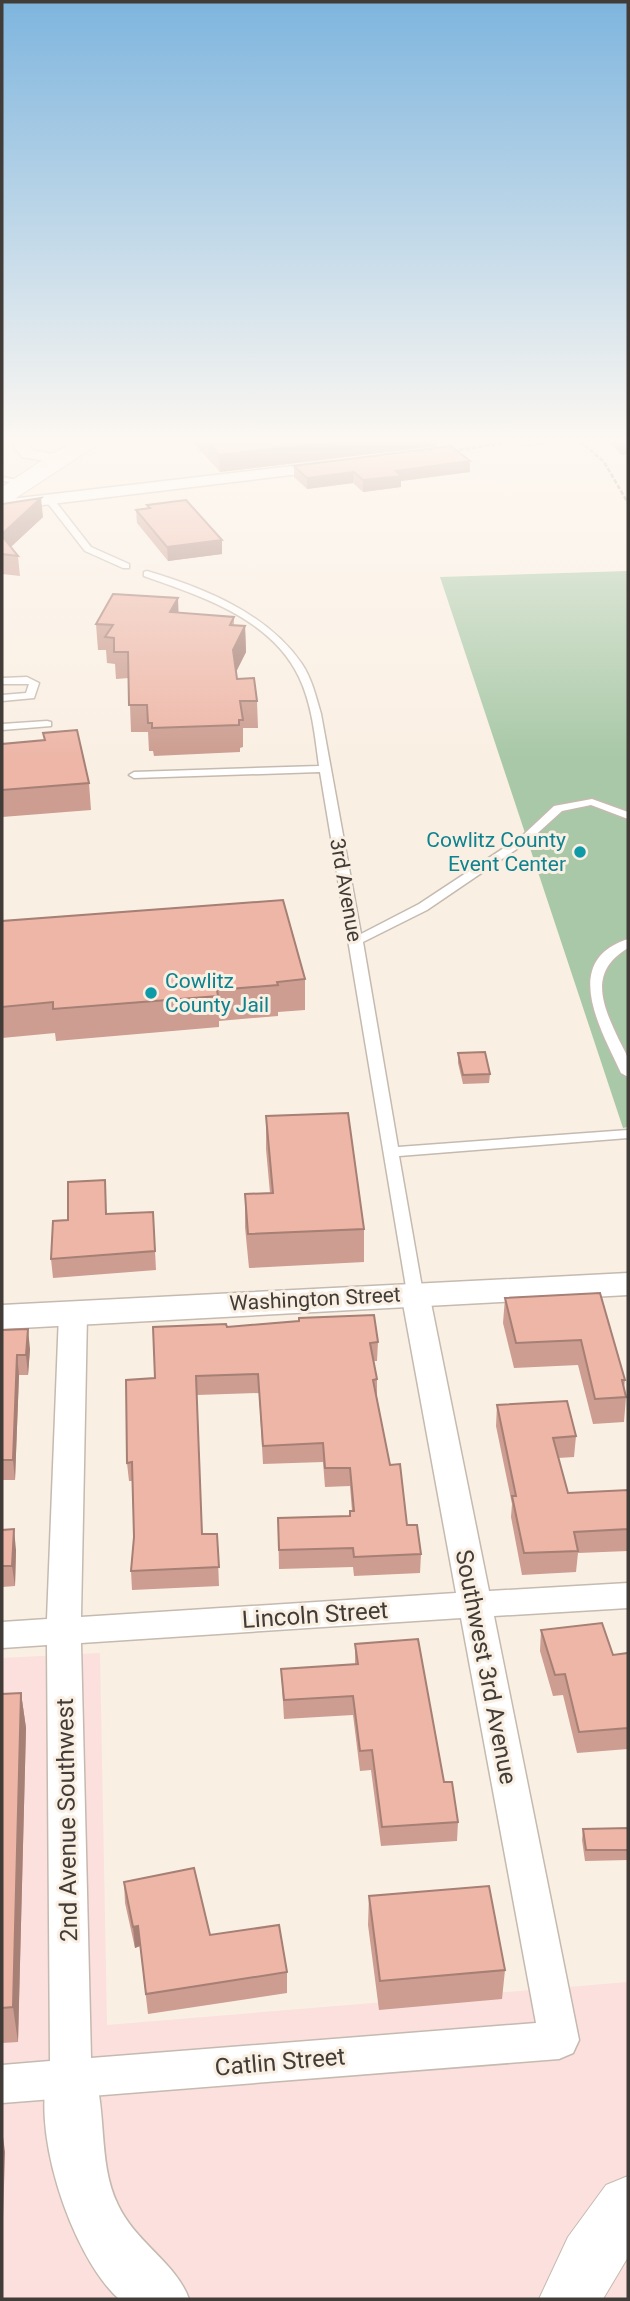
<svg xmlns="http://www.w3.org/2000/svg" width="630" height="2301" font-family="Roboto,sans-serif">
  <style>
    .commercial { fill: #fbe0dd }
    .green { fill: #a8c8a7 }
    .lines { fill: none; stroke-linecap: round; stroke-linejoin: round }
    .service-casing { stroke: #c5baaf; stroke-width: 3 }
    .minor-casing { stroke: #c5baaf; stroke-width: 3 }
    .tertiary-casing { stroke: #c5baaf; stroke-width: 3 }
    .secondary-casing { stroke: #c5baaf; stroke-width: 2 }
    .path { stroke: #9d958d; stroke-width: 2.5; stroke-dasharray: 4.5 2; stroke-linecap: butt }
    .service { fill: #fff; fill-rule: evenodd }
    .minor { fill: #fff; fill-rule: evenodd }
    .tertiary { fill: #fff; fill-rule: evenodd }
    .secondary { fill: #fff; fill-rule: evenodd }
    .wall { fill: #cc9d90 }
    .shaded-wall { fill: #a67f75 }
    .building { fill: #edb6a7; stroke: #a67f75; stroke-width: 2 }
    .culture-dot { fill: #0f9aa8; stroke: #faefe3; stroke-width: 2.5 }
    .labels { text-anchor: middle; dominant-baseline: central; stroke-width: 6; stroke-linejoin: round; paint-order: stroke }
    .culture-label { font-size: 21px; fill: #0d838f; stroke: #faefe3; text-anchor: end }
    .street-label { font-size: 21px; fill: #413c37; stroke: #faefe3 }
    .near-street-label { font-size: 24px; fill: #413c37; stroke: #faefe3 }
  </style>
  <rect width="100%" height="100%" fill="#faefe3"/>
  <path class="commercial" d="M100,1653L107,2025L628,1982V2299H2V1658Z"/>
  <path class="green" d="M628,571V1127L623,1128L440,577Z"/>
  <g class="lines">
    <defs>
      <path id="service" d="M2,437H21L23,439L19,441H2Z
        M2,477L28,482L24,484L2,481Z
        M46,497H52L91,547L129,564V568H123L85,551L46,501Z
        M147,571C204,588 267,613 302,664C312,679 316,697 321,714L361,934L419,904L522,836L554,806L592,799L628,812V819L591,805L562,811L530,840L427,910L363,942L398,1147L628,1130V1138L399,1156L423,1293L420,1296H410L407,1293L320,772L134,778L129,775L134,772L319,766C315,736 312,704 299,677C271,618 200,596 144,576V572Z
        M27,677L39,683L34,698L2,701V695L26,693L29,684H2V678Z
        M47,721L51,722V726L2,730V724Z
        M628,939V948C588,972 602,1004 619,1040C622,1046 627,1054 628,1060C629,1065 628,1072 628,1077L621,1073C602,1031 559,961 628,939Z"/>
      <path id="minor" d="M12,437H26L32,450L62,456L64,459L57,463L22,457L12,443Z
        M515,437H551C544,444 525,446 515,443Z
        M327,462L335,467L332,470L2,510V500Z
        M415,1284L425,1287L429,1293L489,1591L628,1583V1608L494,1616L579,2040L573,2053L559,2059L2,2103V2065L50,2061L47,1645L2,1648V1622L47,1619L59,1314L63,1307L73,1305L83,1307L87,1314L81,1617L456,1593L401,1293L405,1287ZM461,1618L536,2023L91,2058L81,1643Z"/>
      <path id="tertiary" d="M628,1273V1295L2,1329V1305Z
        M71,2055L90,2062C109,2106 96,2160 118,2205C136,2243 176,2263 189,2299H119C71,2256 26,2121 52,2062Z"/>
      <path id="secondary" d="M83,437H109L10,502L2,503V487L50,455Z
        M628,2176V2257L603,2299H539L568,2237L606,2185Z"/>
    </defs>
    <use href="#service" class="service-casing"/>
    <use href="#minor" class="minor-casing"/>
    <use href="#tertiary" class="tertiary-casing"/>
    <use href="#secondary" class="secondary-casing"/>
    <path class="path" d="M575,437L604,462L628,503
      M459,450L503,443"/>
    <use href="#service" class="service"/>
    <use href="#minor" class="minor"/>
    <use href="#tertiary" class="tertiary"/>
    <use href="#secondary" class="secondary"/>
  </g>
  <path class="wall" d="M188,437H437V446L220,472Z
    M604,437H628V454L622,455Z
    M470,461V472L401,481V487L363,492L353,483L307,489L294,477V466Z
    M2,504L43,517L11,547L18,556L20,576L2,574Z
    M147,505L222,540V554L168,561L137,523L136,510L147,508Z
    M178,613L234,617V625L245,626L246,652L236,672L237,679L257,701L258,728H243V747L240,748V752L154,756L153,751H149L148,732H131L129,678L116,679L115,664L107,663L106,650H98L96,624Z
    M43,733L89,783L91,810L2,817V744L44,740Z
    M2,921L305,979V1010L278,1012V1016L219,1021V1027L56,1041L55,1033L2,1038Z
    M458,1053L490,1074L489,1083L463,1084L458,1063Z
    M266,1116L364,1229V1262L249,1268L245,1227V1194L270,1193L266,1149Z
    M153,1212L156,1270L53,1278L51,1259L68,1220L107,1214Z
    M600,1293L625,1380L624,1389L626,1397L624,1422L593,1424L578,1365L514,1368L503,1323L505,1298Z
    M227,1327L378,1342L377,1361H373L377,1379V1398L390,1465L407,1525L421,1554L420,1573L354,1576L353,1567L279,1569L278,1518L350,1516V1511H352L350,1486L325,1487L323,1462L263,1464L259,1393L197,1395L202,1534H217L219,1586L132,1590L131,1571L134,1537L132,1481H129L127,1463L155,1378Z
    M2,1330L30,1349L28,1375H19L15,1480H2Z
    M497,1405L576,1436L574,1457L558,1458L568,1493L628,1490V1551L578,1553L576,1572L522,1575L511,1517L512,1504L496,1426Z
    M2,1530L16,1550L15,1586L2,1587Z
    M541,1630L613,1655L628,1653V1749L577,1753L563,1695L553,1696L540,1651Z
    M355,1644L444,1782L458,1822L457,1841L381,1846L371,1770L360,1771L353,1715L284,1719L281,1669L355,1664Z
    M21,1693L26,1728L18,2042L2,2043V1694Z
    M628,1828V1860L585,1861L582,1840L583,1829Z
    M124,1882L210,1935L287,1972V1993L148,2014L140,1946L135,1948L125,1903Z
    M369,1896L505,1970L502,1999L379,2010L368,1925Z"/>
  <path class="shaded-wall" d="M373,437H437V446L220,472L219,455Z
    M470,461V472L401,481V487L363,492V480L396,471Z
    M354,472L353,483L307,489V478Z
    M41,498L43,517L2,555V534Z
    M222,540V554L168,561L167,547Z
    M178,598L179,624L170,612Z
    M245,626L246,652L234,676L233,650Z
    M28,1329L30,1349L28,1375L26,1355Z
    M17,1355L19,1375L15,1480L13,1460Z
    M14,1529L16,1550L15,1586L12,1566Z
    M21,1693L26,1728L18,2042L13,2007Z
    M138,1926L140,1946L135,1948L133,1927Z
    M2,2129L5,2152L2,2251Z"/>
  <path class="building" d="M203,437H373L219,455Z
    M451,446L470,461L396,471L401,476L363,480L354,472L307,478L294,466Z
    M41,498L2,534V504Z
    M186,500L222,540L167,547L136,510L150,508L147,505Z
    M2,536L18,556L2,554Z
    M113,594L178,598L170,612L234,617L230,625L245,626L233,650L237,679L254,678L257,701H240L243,720H239V725L152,728V723H148L147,705H129L128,652H114V638L105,637L113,625L96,624Z
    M77,730L89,783L2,790V744L45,740L43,733Z
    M283,900L305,979L277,982L278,985L217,990L218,996L53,1009V1002L2,1007V921Z
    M485,1052L490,1074L463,1075L458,1053Z
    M348,1113L364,1229L248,1234L245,1194L273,1193L266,1116Z
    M105,1180L106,1214L153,1212L155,1251L51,1259L53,1221L68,1220V1182Z
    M600,1293L625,1380H622L626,1397L595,1399L581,1340L516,1343L505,1298Z
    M374,1315L378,1342L370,1343L377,1379L373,1380L390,1465L400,1464L407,1525H417L421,1554L354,1557L353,1548L279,1550L278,1518L350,1516V1511H354L350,1468H325L323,1443L263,1446L258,1374L196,1376L202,1534H217L219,1567L131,1571L134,1537L132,1462L127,1463L126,1380L155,1378L153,1327L226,1324L227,1327L299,1321V1318Z
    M28,1329L26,1355H17L13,1460H2V1330Z
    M567,1401L576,1436L553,1438L568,1493L628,1490V1529L574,1532L578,1551L524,1553L512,1496H516L497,1405Z
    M14,1529L12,1566H2V1530Z
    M602,1623L613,1655L628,1653V1728L579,1732L565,1674L555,1675L541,1630Z
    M418,1639L444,1782H452L458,1822L382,1827L372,1750L360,1751L353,1696L284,1700L281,1669L358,1664L355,1644Z
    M21,1693L13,2007L2,2008V1694Z
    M628,1828V1850H586L583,1829Z
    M194,1868L210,1935L279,1925L287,1972L146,1994L138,1926L133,1927L124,1882Z
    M489,1886L505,1970L380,1981L369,1896Z"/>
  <linearGradient id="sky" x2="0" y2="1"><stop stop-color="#7eb5de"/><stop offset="0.58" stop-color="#fdf8f2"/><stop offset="1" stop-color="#fdf8f2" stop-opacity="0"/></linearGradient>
  <rect width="630" height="759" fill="url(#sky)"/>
  <g class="culture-dot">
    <circle cx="580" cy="852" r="7"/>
    <circle cx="151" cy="993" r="7"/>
  </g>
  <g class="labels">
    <g class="culture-label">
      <text x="566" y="840">Cowlitz County<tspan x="566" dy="24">Event Center</tspan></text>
      <text x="165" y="981" text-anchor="start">Cowlitz<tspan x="165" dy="24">County Jail</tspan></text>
    </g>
    <g class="street-label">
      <text transform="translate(346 890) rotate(80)">3rd Avenue</text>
      <text transform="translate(315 1299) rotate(-3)">Washington Street</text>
    </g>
    <g class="near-street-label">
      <text transform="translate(315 1615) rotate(-4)">Lincoln Street</text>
      <text transform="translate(486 1667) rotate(79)">Southwest 3rd Avenue</text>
      <text transform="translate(67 1820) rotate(-91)">2nd Avenue Southwest</text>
      <text transform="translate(280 2062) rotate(-5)">Catlin Street</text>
    </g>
  </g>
  <rect width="630" height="2301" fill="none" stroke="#413c37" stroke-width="7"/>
</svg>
